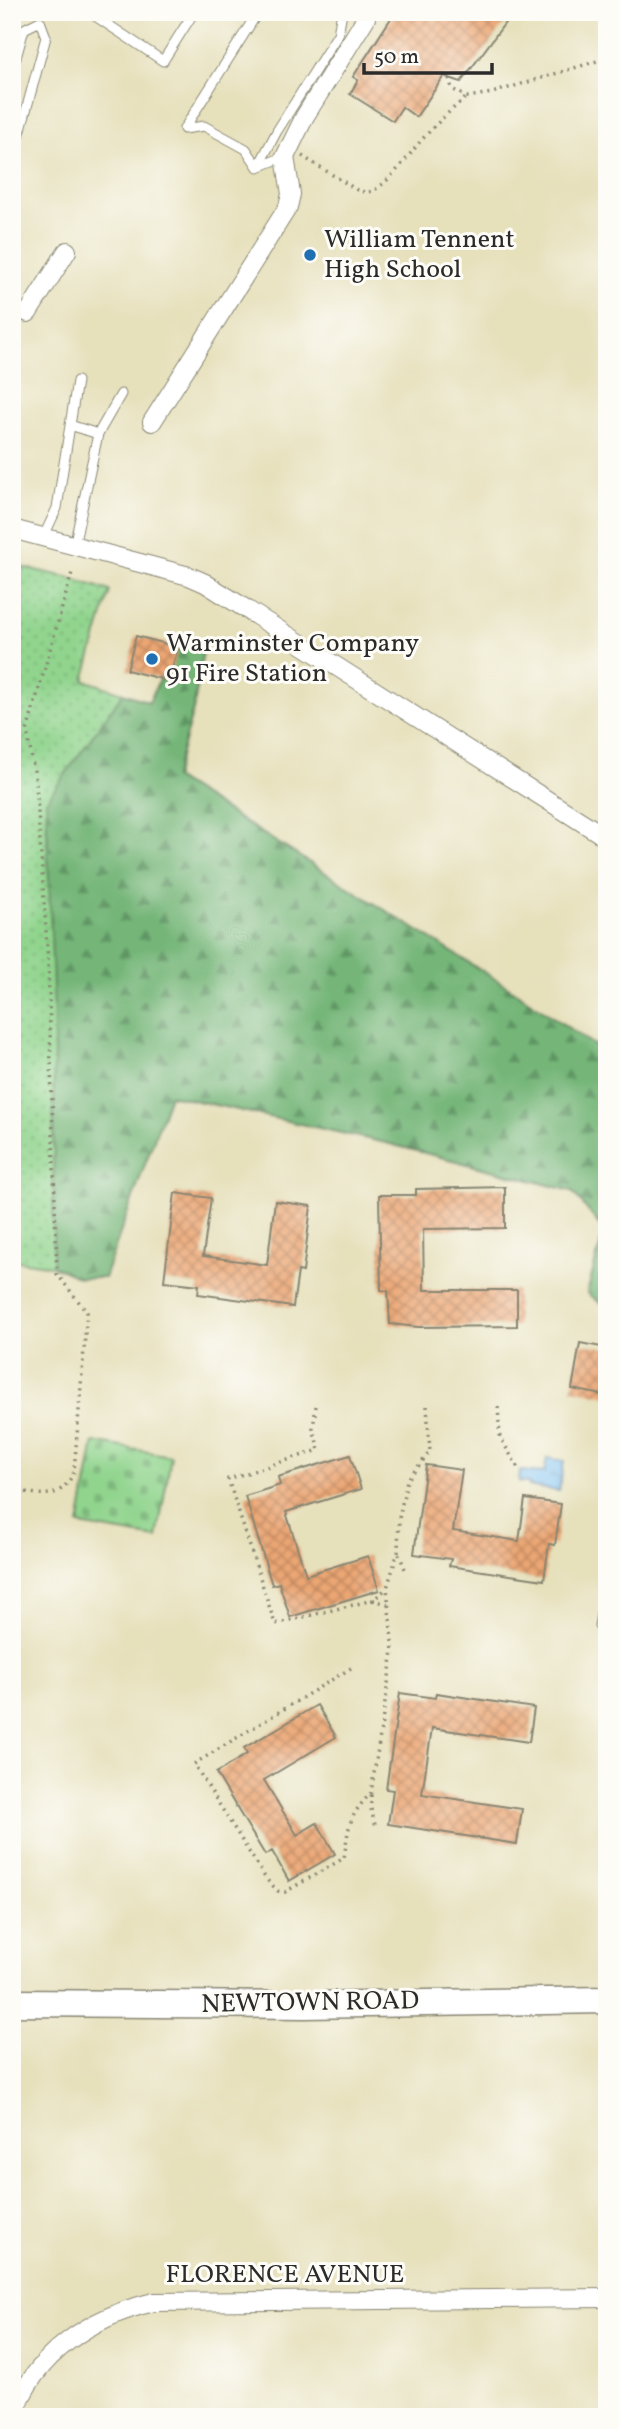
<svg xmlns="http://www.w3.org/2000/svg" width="619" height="2429" font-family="Vollkorn,serif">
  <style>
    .forest { fill: url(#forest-firs); stroke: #507052; stroke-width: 2 }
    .cemetery { fill: url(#cemetery-stones); stroke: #5e805c; stroke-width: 2 }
    .park { fill: url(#park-dots); stroke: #5e805c; stroke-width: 2 }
    .water { fill: url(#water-ripples); stroke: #52758e; stroke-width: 2 }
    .building { fill: url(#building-cross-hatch) }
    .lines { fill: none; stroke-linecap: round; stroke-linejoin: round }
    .lane-casing { stroke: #888673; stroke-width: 11 }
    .street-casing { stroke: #888673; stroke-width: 20 }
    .secondary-casing { stroke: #888673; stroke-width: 29 }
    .path { stroke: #888673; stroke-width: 3.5; stroke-dasharray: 2 5; stroke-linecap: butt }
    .lane { stroke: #fff; stroke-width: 9 }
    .street { stroke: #fff; stroke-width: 18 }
    .secondary { stroke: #fff; stroke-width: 26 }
    .poi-dot { fill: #1f6fb2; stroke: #fdfcf7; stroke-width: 2.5 }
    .labels { text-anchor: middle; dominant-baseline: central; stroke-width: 6; stroke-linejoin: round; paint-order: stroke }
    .poi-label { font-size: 26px; fill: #2b2b2b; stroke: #fdfcf7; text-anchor: start }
    .street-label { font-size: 26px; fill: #2b2b2b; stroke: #fdfcf7 }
  </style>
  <defs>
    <pattern id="forest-firs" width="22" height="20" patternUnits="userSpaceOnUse" patternTransform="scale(1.75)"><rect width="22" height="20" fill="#74b678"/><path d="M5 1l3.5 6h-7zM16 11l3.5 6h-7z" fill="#5f9463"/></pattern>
    <pattern id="cemetery-stones" width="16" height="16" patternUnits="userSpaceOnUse" patternTransform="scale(1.75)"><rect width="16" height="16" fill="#90d48d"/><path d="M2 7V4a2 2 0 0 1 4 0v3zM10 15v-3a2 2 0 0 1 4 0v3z" fill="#7cb67a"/></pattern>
    <pattern id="park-dots" width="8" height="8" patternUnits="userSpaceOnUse" patternTransform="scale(1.75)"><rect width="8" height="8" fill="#90d48d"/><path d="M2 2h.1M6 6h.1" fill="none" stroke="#7cb67a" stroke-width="1.8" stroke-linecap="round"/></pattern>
    <pattern id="water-ripples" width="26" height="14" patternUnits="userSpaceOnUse" patternTransform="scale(1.75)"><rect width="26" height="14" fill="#7abff1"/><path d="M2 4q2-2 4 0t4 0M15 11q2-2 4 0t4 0" fill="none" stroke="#649bc3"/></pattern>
    <pattern id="building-cross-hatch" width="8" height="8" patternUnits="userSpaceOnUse" patternTransform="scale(1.75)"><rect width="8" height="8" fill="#eba673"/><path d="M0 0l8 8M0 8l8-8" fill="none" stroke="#bf875f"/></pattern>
  </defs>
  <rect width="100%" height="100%" fill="#fdfcf7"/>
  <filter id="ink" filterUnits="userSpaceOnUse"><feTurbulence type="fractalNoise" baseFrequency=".0143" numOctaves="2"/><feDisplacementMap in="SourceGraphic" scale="14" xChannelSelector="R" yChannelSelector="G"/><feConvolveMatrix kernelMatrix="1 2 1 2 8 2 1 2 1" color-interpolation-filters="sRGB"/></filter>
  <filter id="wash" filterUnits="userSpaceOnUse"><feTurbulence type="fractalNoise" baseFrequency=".00686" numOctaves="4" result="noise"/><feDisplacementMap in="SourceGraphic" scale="28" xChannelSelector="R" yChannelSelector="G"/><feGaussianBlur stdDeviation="1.57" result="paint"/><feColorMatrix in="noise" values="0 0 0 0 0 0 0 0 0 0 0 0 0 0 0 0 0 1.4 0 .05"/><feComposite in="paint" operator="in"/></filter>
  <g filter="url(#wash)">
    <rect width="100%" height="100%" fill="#e6e0bb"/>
    <path class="forest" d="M180,637L203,651L194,706L174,778L516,992L607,1054V1308L587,1293L604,1231L572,1191L386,1143L170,1095L104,1278H79L53,1266L54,1017L46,801L123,693L149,702L160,678L169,681Z"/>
    <path class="cemetery" d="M94,1442L171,1456L157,1538L79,1525Z"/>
    <path class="park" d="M12,565L67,577L110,591L84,680L123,693L46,801L54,1017L53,1266L12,1260Z"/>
    <path class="water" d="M547,1458L564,1461L559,1491L529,1486L528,1483L519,1482L520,1471L544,1473Z"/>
    <g id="blocks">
      <path class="building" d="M395,12H513L461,82L444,76L416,117L402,107L393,121L350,94L358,80L353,77Z
        M136,636L178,647L169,681L127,670Z
        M505,1187V1228L423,1229L424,1290H517V1326L418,1327L390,1324L388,1291L381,1290L379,1195H416V1189Z
        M175,1193L211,1198L203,1256L267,1265L275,1201L311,1206L303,1272L298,1271L293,1307L198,1294L199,1285L164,1281Z
        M580,1343L607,1348V1396L572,1389Z
        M350,1455L361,1489L286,1512L306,1575L368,1556L379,1590L290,1617L279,1583L272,1585L245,1496L280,1485L278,1477Z
        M426,1465L462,1470L453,1531L519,1541L525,1499L561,1504L555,1545L549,1544L544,1580L449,1566L451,1559L414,1554Z
        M400,1693L435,1698L436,1693L534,1708L529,1742L432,1728L422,1794L522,1809L517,1844L388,1824L393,1790L386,1789Z
        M317,1705L336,1737L264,1780L297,1835L317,1823L335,1854L289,1881L272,1851L265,1855L216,1773L247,1754L244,1748Z"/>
    </g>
  </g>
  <g filter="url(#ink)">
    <use href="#blocks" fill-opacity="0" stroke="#888673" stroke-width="2"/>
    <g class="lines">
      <defs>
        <path id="lane" d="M89,12L163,61L194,12
          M12,72L24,29L40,21L46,37L12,162
          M184,129L258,12
          M184,129L204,126L246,149L258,167
          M258,167L277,131L338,34L342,12
          M258,167L286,156
          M70,425L98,434
          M43,538L57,508L77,381
          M74,546L98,434L121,394
          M607,1576L599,1626H607"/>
        <path id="street" d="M28,313L67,251
          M152,422L288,207L291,194L285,157L305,116L366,18
          M12,529L189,576L205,583L607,838
          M13,2417C34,2353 93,2316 154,2302L607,2298"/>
        <path id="secondary" d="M12,2003L305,2005L607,2000"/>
      </defs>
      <use href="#lane" class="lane-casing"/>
      <use href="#street" class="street-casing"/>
      <use href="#secondary" class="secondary-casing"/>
      <path class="path" d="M449,78L452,89L467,97L492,93L607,58
        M302,156L357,190C360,191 366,193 368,192C384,190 409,155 419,143C434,126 450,110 467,97
        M316,1406L313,1428L319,1450L228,1479L275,1624L373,1600L387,1588
        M498,1407L500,1437L520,1471
        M12,1490C41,1494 59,1503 74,1472L87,1312L57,1274L48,961L36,782L27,731L73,569
        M399,1554L405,1569
        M373,1600L388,1604
        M351,1668L194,1764L266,1879L278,1891L285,1892L344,1858C349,1825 348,1817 371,1793L393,1651L387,1588L398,1552L399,1518L407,1480L430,1452L427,1406
        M371,1795V1809L375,1825"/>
      <use href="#lane" class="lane"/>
      <use href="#street" class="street"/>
      <use href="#secondary" class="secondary"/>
    </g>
  </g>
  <g class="poi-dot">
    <circle cx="310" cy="255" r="7"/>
    <circle cx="152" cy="659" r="7"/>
  </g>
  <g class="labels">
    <g class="poi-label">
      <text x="324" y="240">William Tennent<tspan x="324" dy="30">High School</tspan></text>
      <text x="166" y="644">Warminster Company<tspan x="166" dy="30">91 Fire Station</tspan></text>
    </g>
    <g class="street-label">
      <text transform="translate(310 2003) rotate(-1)">NEWTOWN ROAD</text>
      <text x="285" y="2275">FLORENCE AVENUE</text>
    </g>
  </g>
  <rect width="619" height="2429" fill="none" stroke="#fdfcf7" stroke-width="42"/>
  <path d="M364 63v10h128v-10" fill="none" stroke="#2b2b2b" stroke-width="3.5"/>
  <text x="374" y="63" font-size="21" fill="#2b2b2b" stroke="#fdfcf7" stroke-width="5" paint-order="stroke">50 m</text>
</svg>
